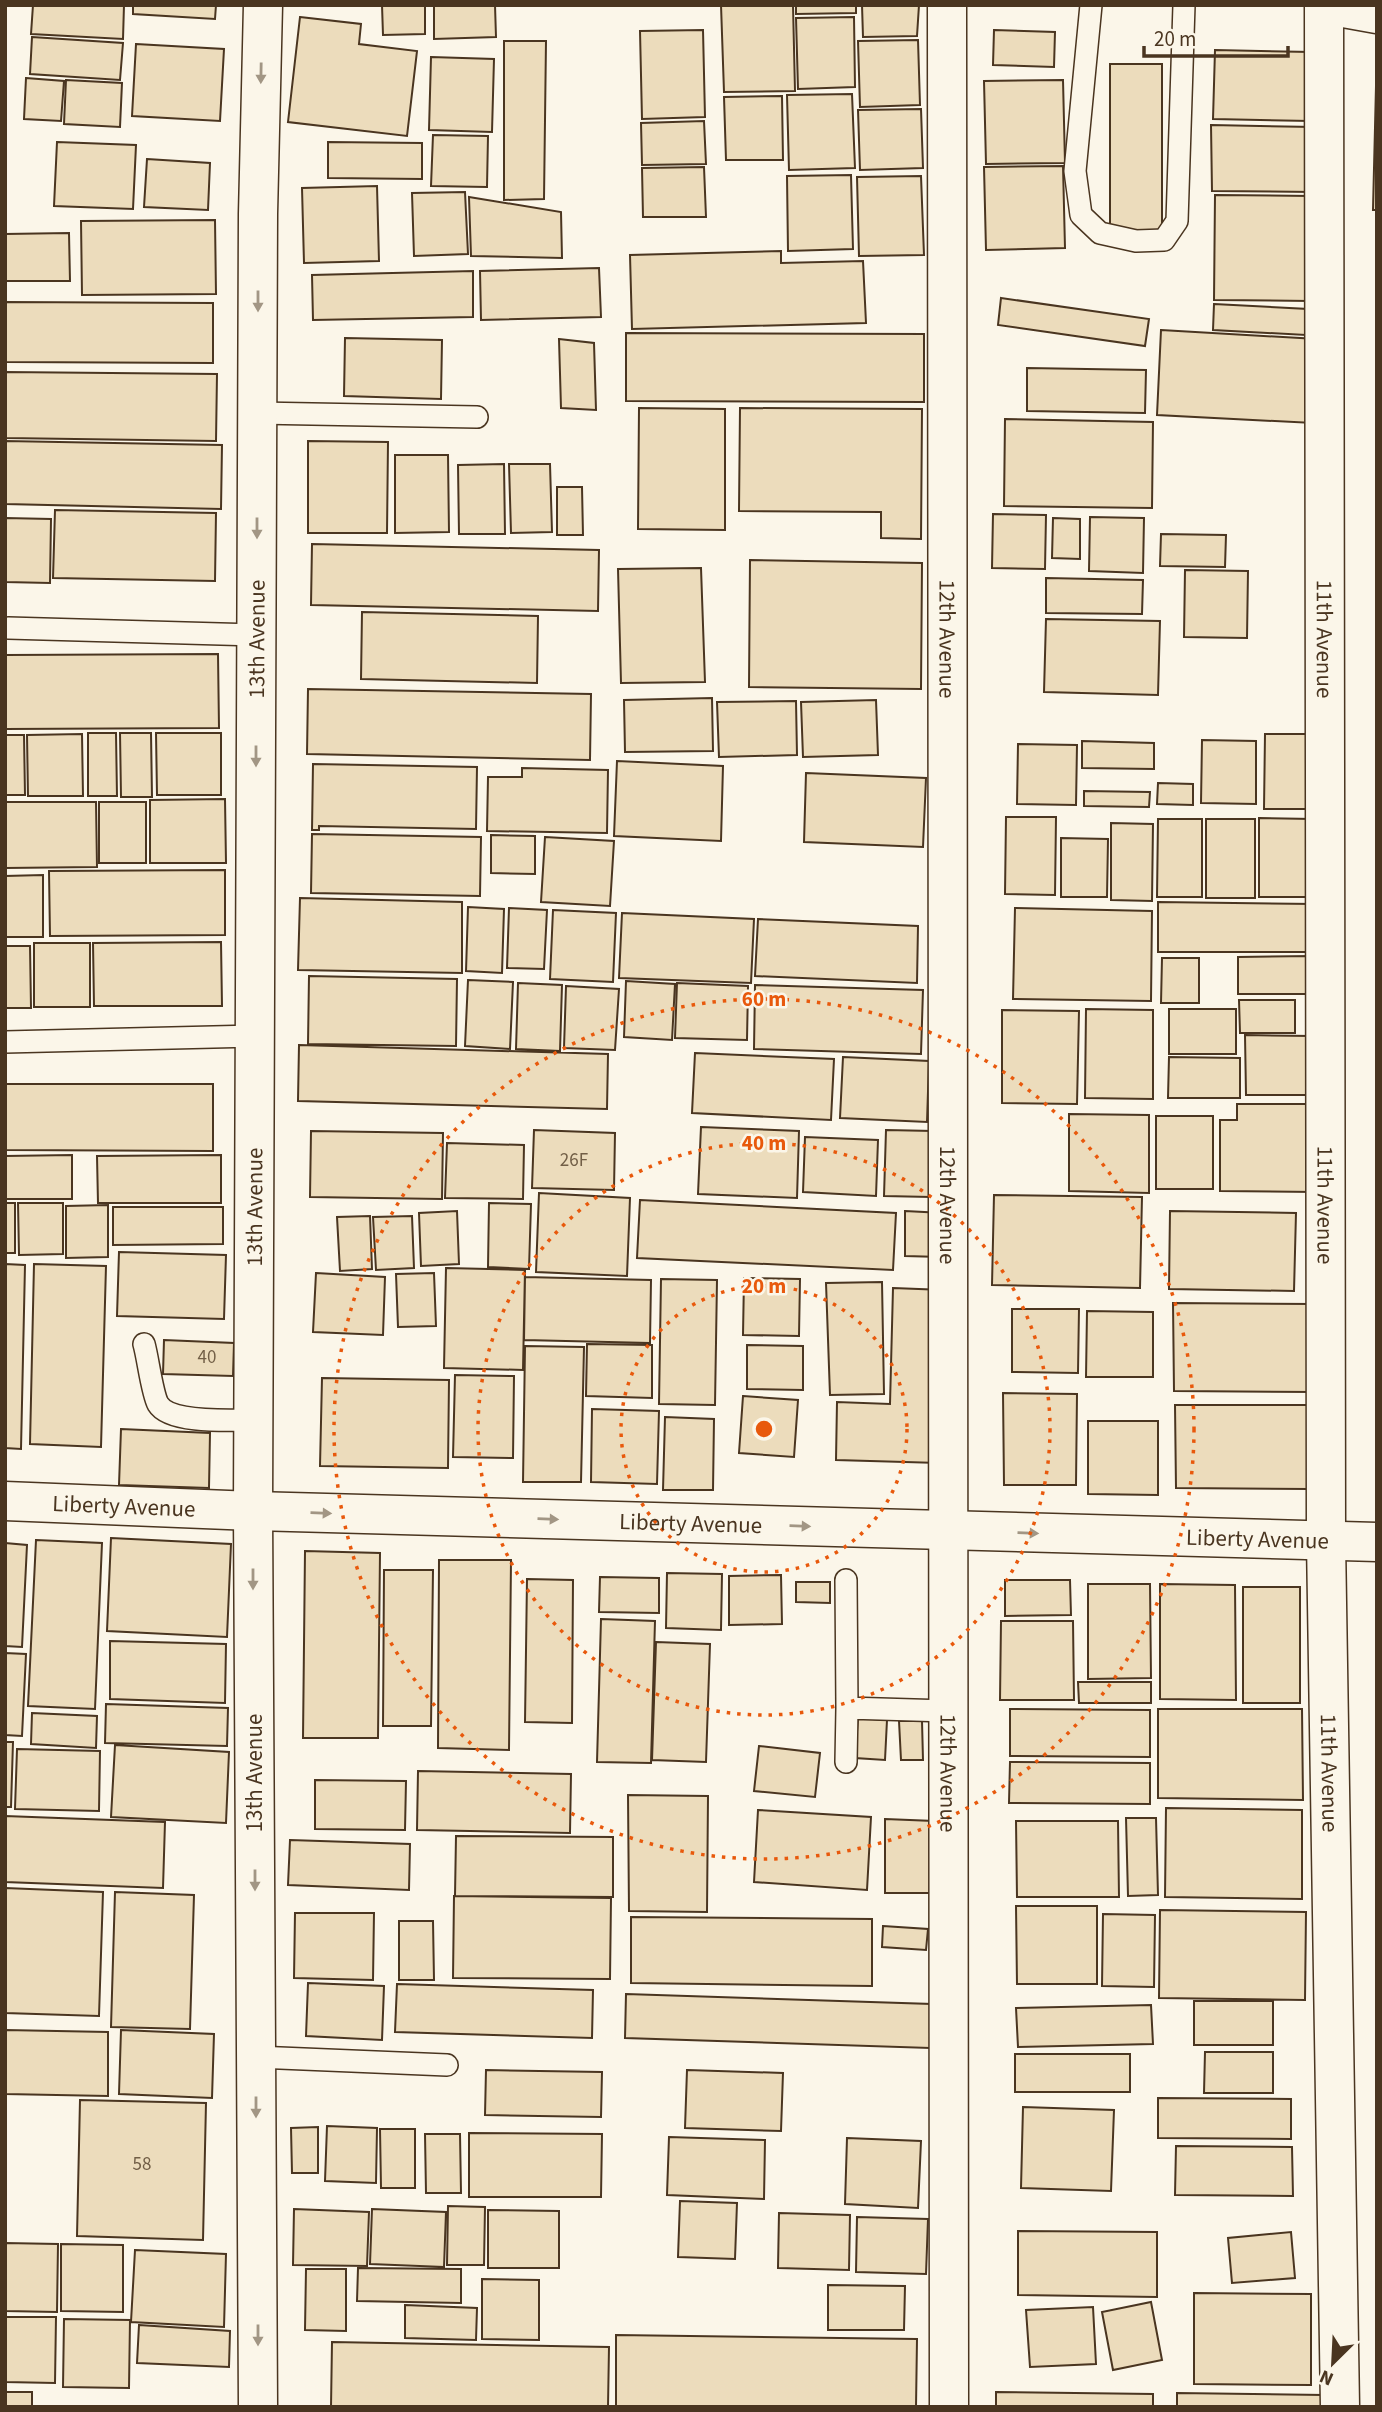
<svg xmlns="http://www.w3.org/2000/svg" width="1382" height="2412" font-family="'Source Sans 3',sans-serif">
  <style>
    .building { fill: #ecdcbc; stroke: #4a3520; stroke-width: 2 }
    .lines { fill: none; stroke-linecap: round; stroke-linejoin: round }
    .service-casing { stroke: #4a3520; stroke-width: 24 }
    .minor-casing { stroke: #4a3520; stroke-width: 41 }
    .secondary-casing { stroke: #4a3520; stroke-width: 41 }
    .service { stroke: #fbf6e9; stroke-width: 21 }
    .minor { stroke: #fbf6e9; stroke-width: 38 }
    .secondary { stroke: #fbf6e9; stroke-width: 38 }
    .oneway { fill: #a29684 }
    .ring { fill: none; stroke: #e8590c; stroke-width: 3.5; stroke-dasharray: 3.5 7 }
    .labels { text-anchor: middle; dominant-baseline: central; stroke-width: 5; stroke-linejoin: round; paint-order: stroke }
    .number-label { font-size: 19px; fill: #725f47 }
    .street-label { font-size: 23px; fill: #4a3520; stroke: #fbf6e9 }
    .centre { fill: #e8590c; stroke: #fbf6e9; stroke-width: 3.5 }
    .ring-label { font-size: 21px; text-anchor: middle; font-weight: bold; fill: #e8590c; stroke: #fbf6e9; stroke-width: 5; stroke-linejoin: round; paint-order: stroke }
  </style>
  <rect width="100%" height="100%" fill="#fbf6e9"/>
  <path class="building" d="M33,5H124L123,39L31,34Z
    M133,5H216L215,19L133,14Z
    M382,5H425V34L383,35Z
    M434,5H495L496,37L434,39Z
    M721,5H793L795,91L724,92Z
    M796,5H856V13L796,14Z
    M862,5H919L917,36L863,37Z
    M300,17L361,24L359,44L417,51L407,136L288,122Z
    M854,17L855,87L798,89L796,18Z
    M703,30L705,117L642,119L640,31Z
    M994,30L1055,32L1054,67L993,65Z
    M32,37L123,43L120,80L30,74Z
    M918,40L920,105L860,107L858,41Z
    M504,41H546L544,199L504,200Z
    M136,44L224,49L220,121L132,116Z
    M1215,50L1311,52L1310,121L1213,119Z
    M431,57L494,59L492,132L429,130Z
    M1110,64H1162V233H1110Z
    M26,78L64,81L61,121L24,119Z
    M66,80L122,83L120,127L64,124Z
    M1063,80L1065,163L986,164L984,81Z
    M1376,86H1377V210H1373Z
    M852,94L855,168L789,170L787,95Z
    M782,96L783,160H726L724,97Z
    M921,109L923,168L860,170L858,110Z
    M704,121L706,164L642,165L641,123Z
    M1211,125L1314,127V192L1212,191Z
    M433,135L488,136L487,187L431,186Z
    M57,142L136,145L133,209L54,206Z
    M328,142L422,143V179L328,178Z
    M147,159L210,163L208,210L144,207Z
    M1063,166L1065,248L986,250L984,167Z
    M704,167L706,217H643L642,168Z
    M851,175L853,249L788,251L787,176Z
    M921,176L924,255L859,256L857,177Z
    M377,186L379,261L304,263L302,188Z
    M465,192L468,254L414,256L412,193Z
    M1215,195L1311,196L1310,301L1214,300Z
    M469,197L561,212L562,258L471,256Z
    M215,220L216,294L82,295L81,221Z
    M69,233L70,281H5V234Z
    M781,251V263L863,261L866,323L632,329L630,255Z
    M599,268L601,317L481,320L480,271Z
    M473,271V317L313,320L312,275Z
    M1001,298L1149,319L1145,346L998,325Z
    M5,302L213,303V363L5,362Z
    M1214,304L1308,309L1306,335L1213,330Z
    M1161,330L1317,339L1313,423L1157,415Z
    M626,333L924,334V402L626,401Z
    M345,338L442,340L441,399L344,396Z
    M559,339L594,343L596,410L561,408Z
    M1027,368L1146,370L1145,413L1027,411Z
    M5,372L217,374L216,441L5,438Z
    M639,408L725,409V530L638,529Z
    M740,408L922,409L921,539L881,538V512L739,511Z
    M1005,419L1153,422L1152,508L1004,506Z
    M5,441L222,445L221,509L5,504Z
    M308,441L388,442L387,533H308Z
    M395,455H448L449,532L395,533Z
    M504,464L505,534H459L458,465Z
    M509,464H550L552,532L511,533Z
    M557,487H582L583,535H557Z
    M55,510L216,513L215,581L53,578Z
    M993,514L1046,515L1045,569L992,568Z
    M1090,517L1144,518L1143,573L1089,571Z
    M5,518L51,519L50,583L5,582Z
    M1053,518L1080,519V559L1052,558Z
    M1161,534L1226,535L1225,567L1160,566Z
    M312,544L599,550L598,611L311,605Z
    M750,560L922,563L921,689L749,687Z
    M701,568L705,682L621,683L618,569Z
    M1185,570L1248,571L1247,638L1184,637Z
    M1046,578L1143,580L1142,614L1046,613Z
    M362,612L538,616L537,683L361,679Z
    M1046,619L1160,621L1158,695L1044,692Z
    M218,654L219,728L5,729V655Z
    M308,689L591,694L590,760L307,754Z
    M712,698L713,751L625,752L624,700Z
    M876,700L878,755L803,757L801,702Z
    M796,701L797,755L719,757L717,702Z
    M88,733H116L117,796H88Z
    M120,733H151L152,797H121Z
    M156,733H221V795H157Z
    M82,734L83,796H28L27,735Z
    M1265,734H1311V809H1264Z
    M5,735H24L25,795H5Z
    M1202,740L1256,741V804L1201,803Z
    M1082,741L1154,743V769L1082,768Z
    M1018,744L1077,745L1076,805L1017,804Z
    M617,761L723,766L721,841L614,836Z
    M313,764L477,767L476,829L319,826V830H312Z
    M522,768L608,770L607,833L487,831L488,777H522Z
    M806,773L926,778L923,847L804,842Z
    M1158,783L1193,784V805L1157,804Z
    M1084,791L1150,792L1149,807L1084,806Z
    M225,799L226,863H150V800Z
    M5,802H96L97,867L5,868Z
    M99,802H146V863H99Z
    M1006,817H1056L1055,895L1005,894Z
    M1259,818L1312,819L1313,897H1259Z
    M1158,819H1202V897H1157Z
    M1206,819H1255V898H1206Z
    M1111,823L1153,824L1152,901L1111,900Z
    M312,834L481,837L480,896L311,893Z
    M491,835L535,836V874L491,873Z
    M545,837L614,841L610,906L541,902Z
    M1061,838L1108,839L1107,897H1061Z
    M225,870V935L50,936L49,871Z
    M43,875V937H5V876Z
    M300,898L462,902V973L298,970Z
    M1158,902L1314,904V952H1158Z
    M468,907L504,909L502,973L466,971Z
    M509,908L547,910L544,969L507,968Z
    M1015,908L1152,911L1151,1001L1013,999Z
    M553,910L616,913L613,982L550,979Z
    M622,913L754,919L751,983L619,978Z
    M758,919L918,926L917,983L755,976Z
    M221,942L222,1006H94L93,943Z
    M34,943H90V1007H34Z
    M5,946H30L31,1008H5Z
    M1312,956V994H1238V957Z
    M1162,958H1199V1003H1161Z
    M309,976L457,979L456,1046L308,1044Z
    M468,980L513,982L510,1049L465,1046Z
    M626,981L675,984L672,1040L624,1037Z
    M518,983L562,985L560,1051L516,1049Z
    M677,983L748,986L747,1040L675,1038Z
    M755,985L923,990L921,1054L754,1049Z
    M566,986L619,989L615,1050L564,1048Z
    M1239,1000H1295V1033H1240Z
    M1086,1009L1153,1010V1099L1085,1098Z
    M1169,1009H1236V1054H1169Z
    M1002,1010L1079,1011L1077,1104L1002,1103Z
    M1245,1035L1311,1036V1095H1246Z
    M299,1045L608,1054L607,1109L298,1101Z
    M695,1053L834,1059L831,1120L692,1113Z
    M843,1057L929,1061L927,1122L840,1118Z
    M1169,1057L1240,1058V1098H1168Z
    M5,1084H213V1151L5,1150Z
    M1237,1104H1315V1192L1220,1191V1120H1237Z
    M1069,1114L1149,1115V1193L1069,1191Z
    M1156,1116H1213V1189H1156Z
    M701,1127L799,1131L797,1198L698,1194Z
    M534,1130L615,1133L614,1190L532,1188Z
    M886,1130L933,1131L931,1197L884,1196Z
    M311,1131L443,1133L442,1199L310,1197Z
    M805,1137L878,1140L876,1196L803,1192Z
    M447,1143L524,1145L523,1199L445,1198Z
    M72,1155V1199H5V1156Z
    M221,1155V1203H98L97,1156Z
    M539,1193L630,1198L627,1276L536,1272Z
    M994,1195L1142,1197L1140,1288L992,1285Z
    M640,1200L896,1213L893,1270L637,1258Z
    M5,1203H15V1253H5Z
    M18,1203H63V1254L19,1255Z
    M489,1203L531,1204L529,1269L488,1267Z
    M108,1205V1257L66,1258V1206Z
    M113,1207H223V1244L113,1245Z
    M457,1211L459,1264L421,1266L419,1213Z
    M905,1211L943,1213L941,1257L905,1256Z
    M1170,1211L1296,1213L1294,1291L1169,1289Z
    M370,1216L372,1269L340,1271L337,1217Z
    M412,1216L414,1268L376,1270L373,1217Z
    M119,1252L226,1255L224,1319L117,1316Z
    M5,1264L25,1265L21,1449L5,1448Z
    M34,1264L106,1266L101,1447L30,1444Z
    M446,1268L525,1270L523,1370L444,1368Z
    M316,1273L385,1277L383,1335L313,1332Z
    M434,1273L436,1326L398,1327L396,1274Z
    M525,1277L651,1280L650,1343L524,1340Z
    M744,1278L800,1279L799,1336L743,1335Z
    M661,1279L717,1280L715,1405L659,1404Z
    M882,1282L884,1394L830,1395L826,1283Z
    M893,1288L944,1290L939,1463L836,1460L837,1402L890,1404Z
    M1173,1303L1313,1304L1314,1392L1174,1391Z
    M1012,1309H1079L1078,1373L1012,1372Z
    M1087,1311L1153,1312V1377H1086Z
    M164,1340L234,1343L233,1376L163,1374Z
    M587,1344L652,1345V1398L586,1396Z
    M747,1345L803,1346V1390L747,1389Z
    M525,1346L584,1347L581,1482H523Z
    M455,1375L514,1376L513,1458L453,1457Z
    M322,1378L449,1380L448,1468L320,1466Z
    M1003,1393L1077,1394L1076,1485H1004Z
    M743,1396L798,1400L794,1457L739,1453Z
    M1175,1405H1309V1489L1176,1488Z
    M592,1409L659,1411L657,1484L591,1482Z
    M665,1417L714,1419L713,1490H663Z
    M1088,1421H1158V1495L1088,1494Z
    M121,1429L210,1433L209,1488L119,1485Z
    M111,1538L231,1544L227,1637L107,1631Z
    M36,1540L102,1543L95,1709L28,1706Z
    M5,1543L27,1545L22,1647L5,1646Z
    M305,1551L380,1553L378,1738H303Z
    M439,1560H511L509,1750L438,1748Z
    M384,1570H433L431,1726H383Z
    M667,1573L722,1574L721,1630L666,1628Z
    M781,1575L782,1624L729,1625V1576Z
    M600,1577L659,1578V1613L599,1612Z
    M527,1579L573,1580L572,1723L525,1722Z
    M1005,1580H1070L1071,1615L1005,1616Z
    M796,1582H830V1603L796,1602Z
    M1088,1584H1150L1151,1678L1088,1679Z
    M1160,1584L1235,1585L1236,1700L1160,1699Z
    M1243,1587H1300V1703H1243Z
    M601,1619L655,1621L651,1763L597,1762Z
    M1001,1621H1073L1074,1700H1000Z
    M110,1641L226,1644L225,1703L110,1699Z
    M656,1642L710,1644L706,1762L652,1760Z
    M5,1653L26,1654L22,1736L5,1735Z
    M1078,1682H1151V1703H1079Z
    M106,1704L228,1708L227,1746L105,1743Z
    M1010,1709L1150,1710V1757L1010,1756Z
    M1158,1709H1302L1303,1800L1158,1798Z
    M32,1713L97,1716L96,1748L31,1744Z
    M858,1718L887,1720L885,1760L855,1758Z
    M899,1721H922L923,1760H901Z
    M5,1742H13L11,1807H5Z
    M115,1745L229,1752L226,1823L111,1817Z
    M759,1746L820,1753L815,1797L754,1791Z
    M17,1749L100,1751L99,1811L15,1809Z
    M1010,1762L1150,1763V1804L1009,1803Z
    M418,1771L571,1774L570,1833L417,1830Z
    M315,1780L406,1781L405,1830L315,1829Z
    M628,1795L708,1796L707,1912L629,1911Z
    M1166,1808L1302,1810V1899L1165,1897Z
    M758,1810L871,1817L867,1890L754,1882Z
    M5,1816L165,1822L163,1888L5,1882Z
    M1126,1818H1156L1158,1895L1128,1896Z
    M885,1819L934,1821L933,1893H885Z
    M1016,1821H1118L1119,1897H1017Z
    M456,1836L613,1837V1897L455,1896Z
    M290,1840L410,1844L409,1890L288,1885Z
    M5,1888L103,1892L99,2016L5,2013Z
    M115,1892L194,1895L190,2029L111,2027Z
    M454,1896L611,1898L610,1979L453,1978Z
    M1016,1906H1097V1984H1017Z
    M1160,1910L1306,1912L1305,2000L1159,1998Z
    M295,1913H374L373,1980L294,1978Z
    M1103,1914L1155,1915L1154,1987L1102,1986Z
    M631,1917L872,1919V1986L631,1983Z
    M399,1921H433L434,1980H399Z
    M883,1926L928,1929L926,1950L882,1947Z
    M308,1983L384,1986L382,2040L306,2036Z
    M397,1984L593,1990L592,2038L395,2032Z
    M626,1994L932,2004L930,2048L625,2038Z
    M1194,2001H1273V2045H1194Z
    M1151,2005L1153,2044L1018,2047L1016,2008Z
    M5,2030L108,2032V2096L5,2094Z
    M121,2030L214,2034L212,2098L119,2094Z
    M1205,2052H1273V2093H1204Z
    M1015,2054H1130V2092H1015Z
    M486,2070L602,2072L601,2117L485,2115Z
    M687,2070L783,2073L781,2131L685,2128Z
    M1158,2098L1291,2099V2139L1158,2138Z
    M80,2100L206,2103L203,2240L77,2236Z
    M1023,2107L1114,2110L1111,2191L1021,2188Z
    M327,2126L377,2128L376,2183L325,2181Z
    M318,2127V2173H292L291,2128Z
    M380,2129H415V2188H381Z
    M469,2133L602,2134L601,2197H469Z
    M425,2134H460L461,2193H426Z
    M669,2137L765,2140L764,2199L667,2195Z
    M847,2138L921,2141L918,2208L845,2204Z
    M1176,2146L1292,2147L1293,2196L1175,2195Z
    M680,2201L737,2203L735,2259L678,2257Z
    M448,2206L485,2207L484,2265H447Z
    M294,2209L369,2212L367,2266L293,2265Z
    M372,2209L446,2212L444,2267L370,2264Z
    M488,2210L559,2211V2268H488Z
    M779,2213L850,2215L849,2270L778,2268Z
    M857,2217L928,2219L926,2274L856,2272Z
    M1018,2231L1157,2232V2297L1018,2295Z
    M1291,2232L1295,2278L1232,2283L1228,2238Z
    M5,2243L58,2244L57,2312L5,2311Z
    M61,2244L123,2245V2312L61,2311Z
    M135,2250L226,2254L224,2327L131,2322Z
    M358,2268L461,2269V2303L357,2301Z
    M306,2269H346V2331L305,2330Z
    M482,2279L539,2280V2340L482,2339Z
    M828,2285L905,2286L904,2330H828Z
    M1194,2293L1311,2294V2385L1194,2384Z
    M1151,2302L1162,2360L1113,2370L1102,2312Z
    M405,2305L477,2308L476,2340L405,2338Z
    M1093,2307L1096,2364L1030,2367L1026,2310Z
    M5,2317H56L55,2383L5,2382Z
    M64,2319L130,2320L129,2388L63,2387Z
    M139,2325L230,2331L229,2367L137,2363Z
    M616,2335L917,2339L916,2407H616Z
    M332,2342L609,2347L608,2407H331Z
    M5,2392H32V2407H5Z
    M996,2392L1153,2394V2407H996Z
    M1177,2393L1324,2395V2407H1177Z"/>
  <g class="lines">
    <defs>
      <path id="service" d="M1091,5L1075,171L1081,215L1100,233L1136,241L1164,240L1177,221L1184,5
        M257,413L477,417
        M8,628L257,635
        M5,1042L255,1036
        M144,1344C148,1358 152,1393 158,1404C170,1424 232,1420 253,1420
        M846,1580L847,1708L947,1711
        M846,1762L847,1708
        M256,2057L447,2065"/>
      <g id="minor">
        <path id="s1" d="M947,5L949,2407"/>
        <path id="s2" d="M1324,5L1326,1541L1340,2407"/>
        <path id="s3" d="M5,1501L253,1511L1377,1542"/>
        <path id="s4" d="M258,2407L253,1511L258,214L263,5"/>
      </g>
      <path id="secondary" d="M1327,5L1377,14"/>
    </defs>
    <use href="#service" class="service-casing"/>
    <use href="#minor" class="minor-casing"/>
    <use href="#secondary" class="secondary-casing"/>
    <use href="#service" class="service"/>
    <use href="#minor" class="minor"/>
    <use href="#secondary" class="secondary"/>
  </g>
  <defs><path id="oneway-solid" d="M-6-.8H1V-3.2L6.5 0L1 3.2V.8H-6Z" transform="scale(1.75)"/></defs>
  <g class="oneway">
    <use href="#oneway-solid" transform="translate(261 73) rotate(91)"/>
    <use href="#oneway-solid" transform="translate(258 301) rotate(90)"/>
    <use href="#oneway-solid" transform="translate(257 528) rotate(90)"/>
    <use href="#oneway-solid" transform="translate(256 756) rotate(90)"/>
    <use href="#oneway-solid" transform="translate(321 1513) rotate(2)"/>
    <use href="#oneway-solid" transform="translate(548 1519) rotate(2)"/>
    <use href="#oneway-solid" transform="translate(800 1526) rotate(2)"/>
    <use href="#oneway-solid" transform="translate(1028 1533) rotate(2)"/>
    <use href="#oneway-solid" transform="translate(253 1579) rotate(90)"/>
    <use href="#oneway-solid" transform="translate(255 1880) rotate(90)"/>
    <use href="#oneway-solid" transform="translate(256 2107) rotate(90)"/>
    <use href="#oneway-solid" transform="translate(258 2335) rotate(90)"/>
  </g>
  <g class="ring">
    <circle cx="764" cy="1429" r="143"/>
    <circle cx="764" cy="1429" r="286"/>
    <circle cx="764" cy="1429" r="430"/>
  </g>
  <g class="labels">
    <g class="number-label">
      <text x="574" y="1160">26F</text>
      <text x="207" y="1357">40</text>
      <text x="142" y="2164">58</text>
    </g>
    <g class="street-label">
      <text stroke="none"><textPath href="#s4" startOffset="1768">13th Avenue</textPath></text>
      <text stroke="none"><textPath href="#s1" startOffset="634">12th Avenue</textPath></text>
      <text stroke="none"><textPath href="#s2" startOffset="634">11th Avenue</textPath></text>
      <text stroke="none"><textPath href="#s4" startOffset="1200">13th Avenue</textPath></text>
      <text stroke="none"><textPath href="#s1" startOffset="1200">12th Avenue</textPath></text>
      <text stroke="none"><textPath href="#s2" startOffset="1200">11th Avenue</textPath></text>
      <text stroke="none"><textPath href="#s3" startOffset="119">Liberty Avenue</textPath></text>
      <text stroke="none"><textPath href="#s3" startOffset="686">Liberty Avenue</textPath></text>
      <text stroke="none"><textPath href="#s3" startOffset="1253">Liberty Avenue</textPath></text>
      <text transform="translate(254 1773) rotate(-90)">13th Avenue</text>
      <text stroke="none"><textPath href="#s1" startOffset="1768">12th Avenue</textPath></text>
      <text stroke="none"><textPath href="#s2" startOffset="1768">11th Avenue</textPath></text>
    </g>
  </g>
  <circle cx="764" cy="1429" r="10" class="centre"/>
  <g class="ring-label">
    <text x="764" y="1006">60 m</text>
    <text x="764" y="1150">40 m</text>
    <text x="764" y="1293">20 m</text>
  </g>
  <rect width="1382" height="2412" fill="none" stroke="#4a3520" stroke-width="14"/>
  <g transform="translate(1333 2363) rotate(204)" stroke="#fbf6e9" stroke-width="5" paint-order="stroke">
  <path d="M0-5L12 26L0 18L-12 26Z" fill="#4a3520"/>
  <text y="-10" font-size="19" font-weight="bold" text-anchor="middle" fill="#4a3520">N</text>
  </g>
  <path d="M1144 46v10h144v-10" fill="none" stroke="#4a3520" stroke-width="3.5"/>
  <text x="1154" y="46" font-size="21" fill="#4a3520" stroke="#fbf6e9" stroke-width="5" paint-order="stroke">20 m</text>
</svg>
